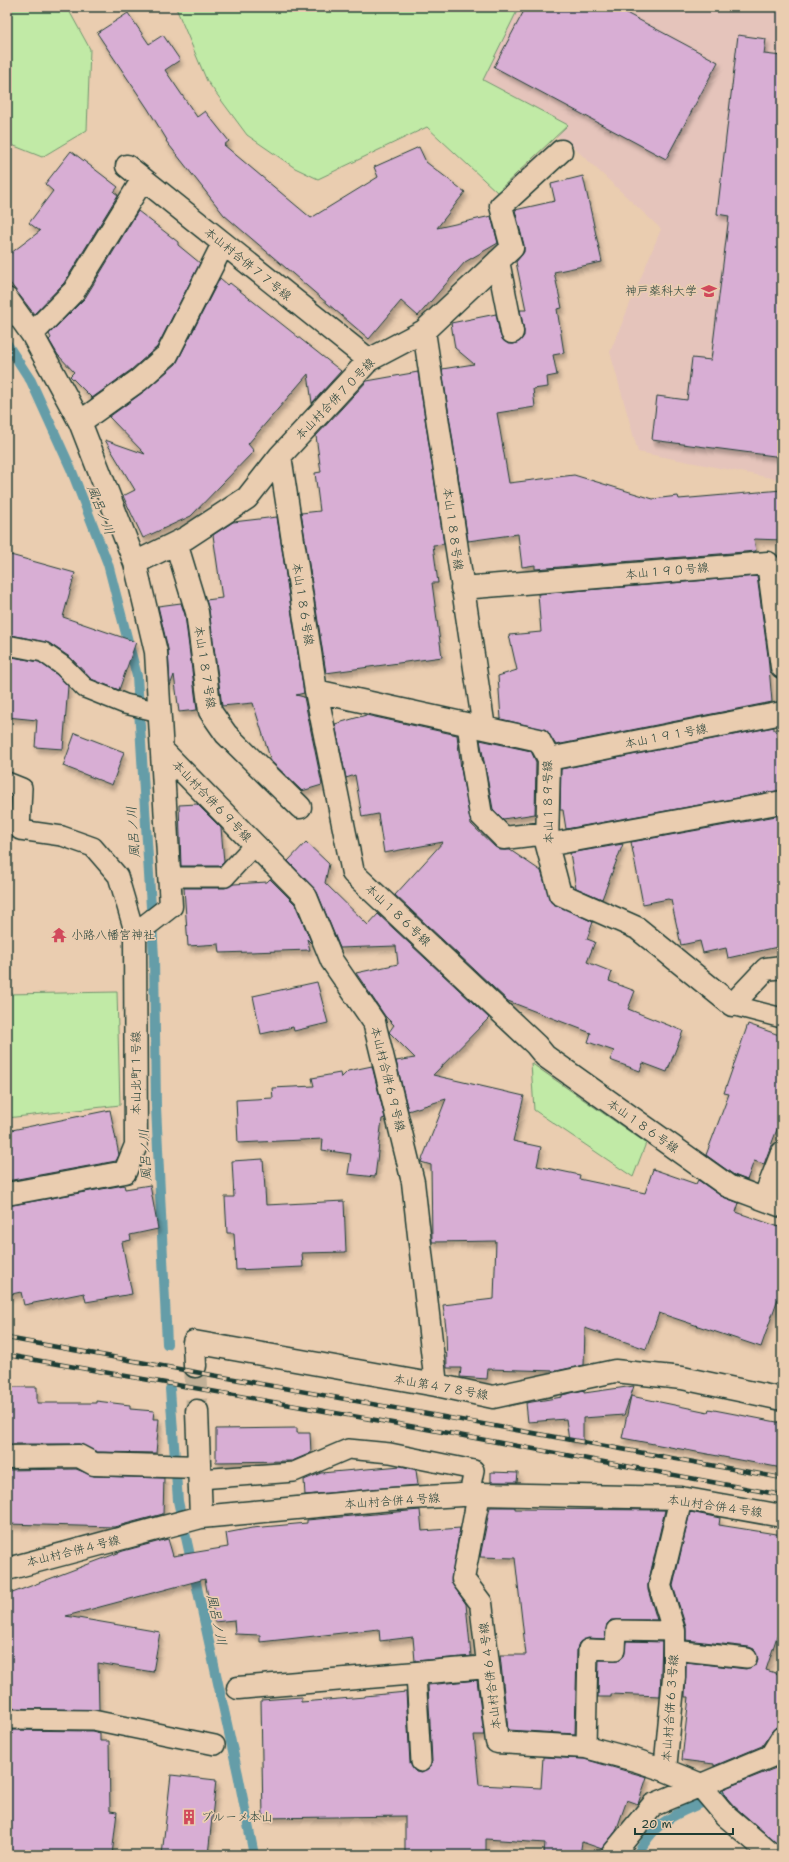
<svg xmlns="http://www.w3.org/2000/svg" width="789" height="1862" font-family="'Shantell Sans','Klee One',sans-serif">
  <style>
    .built { fill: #e5c4bb }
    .green { fill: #c1eaa6; stroke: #70946d }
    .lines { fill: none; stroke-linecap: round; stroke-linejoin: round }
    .stream { stroke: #659da8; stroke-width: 10 }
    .building { fill: #d8aed4; stroke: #1f3d34; filter: url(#shadow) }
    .street-tunnel { stroke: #c1b097; stroke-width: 22; stroke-dasharray: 22 11; stroke-linecap: butt }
    .lane-casing { stroke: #1f3d34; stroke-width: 22 }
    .street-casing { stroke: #1f3d34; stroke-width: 25 }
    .lane { stroke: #eacdb0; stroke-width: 19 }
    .street { stroke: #eacdb0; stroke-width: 22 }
    .rail-casing { stroke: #1f3d34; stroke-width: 4.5 }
    .rail { stroke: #eacdb0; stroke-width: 3; stroke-dasharray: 9; stroke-linecap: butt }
    .labels { text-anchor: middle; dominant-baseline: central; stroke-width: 3.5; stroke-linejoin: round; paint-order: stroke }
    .street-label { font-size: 12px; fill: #1f3d34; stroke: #eacdb0 }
    .poi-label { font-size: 12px; fill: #1f3d34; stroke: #eacdb0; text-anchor: start }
    .water-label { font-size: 13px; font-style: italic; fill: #25453e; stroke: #eacdb0 }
  </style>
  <defs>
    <filter id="shadow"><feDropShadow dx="2.5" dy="4.5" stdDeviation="2" flood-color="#0004"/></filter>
  </defs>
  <rect width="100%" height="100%" fill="#eacdb0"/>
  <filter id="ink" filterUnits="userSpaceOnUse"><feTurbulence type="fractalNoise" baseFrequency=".025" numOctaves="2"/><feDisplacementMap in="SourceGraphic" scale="8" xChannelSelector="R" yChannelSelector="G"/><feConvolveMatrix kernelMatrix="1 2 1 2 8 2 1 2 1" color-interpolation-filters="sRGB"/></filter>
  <g filter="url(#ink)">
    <path class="built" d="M466,7H782V480L638,452L610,352L661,229L568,142L467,90Z"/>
    <path class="green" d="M7,7H67L90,49L87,130L42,157L7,143Z
      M177,7H257L259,9L261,7H519L483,80L568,125L497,192L427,127L318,179L295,168L247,135L207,81L176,8Z
      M117,992L120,1105L7,1118V994Z
      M531,1063L646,1143L633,1177L534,1110Z"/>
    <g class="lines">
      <path class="stream" d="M7,344L31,381L71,469L108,564L137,676L154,957L156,1106L167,1344
        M170,1389L178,1501L238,1774L254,1855
        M637,1855C644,1843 655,1827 667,1820C688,1806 715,1799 738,1790"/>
    </g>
    <path class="building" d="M526,7H615L718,62L666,159L494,67Z
      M128,13L149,44L163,35L180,60L165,70L197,117L205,111L229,141L224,145L311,218L378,177L374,167L419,147L426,162L465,192L437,228L491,216L498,243L465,262L418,316L401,301L369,339L224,215L166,141L167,140L148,109L97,33Z
      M738,35L766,39L764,54L782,56V457L652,440L657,396L687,400L692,358L711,360L729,216L717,214Z
      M71,151L118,187L114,192L118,195L64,283L34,314L7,279V256L40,231L29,223L53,191L45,184Z
      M583,176L602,262L554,272L562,308L557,309L564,353L553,355L557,375L547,377L548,387L533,389L535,407L497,413L509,483L574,475L653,499L678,496L679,499L782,490V540L754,539L756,551L535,569V565L522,567L518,534L468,541L442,369L474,364L455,348L451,323L496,314L500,334L503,340L508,344H514L520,341L524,336V330L520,310H526L516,262L524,252V245L515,210L555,201L551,184Z
      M138,211L178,242V245L200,263L157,347L131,370L92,398L70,376L74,372L58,355L49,340L51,338L49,334L85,298Z
      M220,278L228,285L230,283L341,371L312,403L308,374L248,444L254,451L191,516L143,538L123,496L135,490L105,440L145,454L109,417L146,390L176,364Z
      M418,372L444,544L433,545L438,583H432L442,657L326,673L301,513L320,511L315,473L321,472L316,436L367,381Z
      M277,517L304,693L296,695L304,697L322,785L302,791L271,761L253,703L222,706L209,610L206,600L222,598L213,535L233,522Z
      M7,554L75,573L63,617L136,642L119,690L91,679L71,658L49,643L7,634Z
      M757,576L768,656L772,702L556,745L546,730L501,719L498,676L517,670L509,635L541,632L538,594Z
      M181,603L185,615L197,710L179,712L174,675L170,686L168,649L158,606Z
      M7,656L39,662L56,674L68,686L63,749L35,747L37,720L7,717Z
      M366,715L457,735L461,769L471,824L495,847L500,850H510L541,871L551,902L593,922L587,939L595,942L587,962L612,972L609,981L635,991L628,1009L683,1031L667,1072L643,1063L640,1071L610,1060L614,1051L588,1042L591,1033L508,1001L395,895L443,842L384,853L378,814L362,817L355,775L346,778L335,724Z
      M774,727V730H777L782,762V790L566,829L563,810H560L561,769Z
      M75,733L124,752L112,785L63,766Z
      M480,740L531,751L536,762L535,814L503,819L493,809Z
      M197,804L221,828L224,862L220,866H181L179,805Z
      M782,815V946L728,958L726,948L703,953L700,941L681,945L671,900L668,899L643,904L631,842Z
      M306,842L329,864L325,883L368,925L378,914L489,1018L433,1075L524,1096L513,1141L541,1147L537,1166L580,1175L579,1179L645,1193L653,1169L696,1184L698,1180L721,1196L739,1203L736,1212L782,1228V1287L761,1347L659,1313L646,1349L585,1328L584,1365L556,1371L488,1369L487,1379L460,1377L461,1368H447L446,1328L443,1305L494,1299L496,1241L432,1242L431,1165L421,1162L446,1099L408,1111L396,1061L415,1058L389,1032L394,1025L385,1016L356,973L398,964L396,946L340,948L317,892L288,861Z
      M623,844L602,899L576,888L570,853Z
      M270,879L295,904L312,944L307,939L310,950L220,953L219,944L188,946L184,888H225L234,884L267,882Z
      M317,982L328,1023L294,1031L293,1027L261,1034L253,996Z
      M748,1024L782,1036V1116L764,1164L754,1161L747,1180L734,1175L706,1155L729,1094L724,1093Z
      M372,1066L385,1118L382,1119L375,1177L348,1174L351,1154L322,1150L323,1139L238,1143L236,1100L273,1098L272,1088L314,1086L312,1078L340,1073L341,1078L348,1071Z
      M110,1110L119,1155L116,1161L7,1181V1131Z
      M263,1159L266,1205L344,1201L346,1252L302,1253L303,1267L236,1270L234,1233H227L225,1197H234L232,1161Z
      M124,1185L125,1189L150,1185L158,1229L130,1235L131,1240L122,1242L132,1294L86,1302L84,1293L24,1305L21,1292L7,1295V1206Z
      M634,1386L624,1415L583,1418V1441H569L566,1419L528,1422L526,1403L562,1397V1395L584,1390V1393Z
      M7,1387H37V1403H96V1401L130,1405V1409L154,1411L153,1419H159L156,1453L97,1452L79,1444H7Z
      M631,1396L708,1412L709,1409L782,1423V1468L622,1438Z
      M297,1428V1433H310L311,1453L292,1461L216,1462V1429Z
      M401,1466L416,1470L418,1485L305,1495L304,1480L321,1473Z
      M76,1469L94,1476L164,1478L163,1514L114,1527L7,1524V1470Z
      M491,1472L518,1473L517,1482H491Z
      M490,1507H515V1509L665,1510L648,1584V1590L657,1620H611L607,1624L605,1639L588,1638L579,1643L577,1649L575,1734L508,1730L500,1655H526L515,1558L480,1557Z
      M420,1510L422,1531L460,1528L451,1582L466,1604L471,1656H474L415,1661L413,1637L380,1641L379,1629L260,1642V1635L235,1634L234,1620L214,1622L212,1597H208L205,1579L66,1616L160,1632L153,1672L98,1663L99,1710L7,1708V1595L123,1551L168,1539L173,1556L228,1547L226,1533L252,1528L307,1523V1520Z
      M690,1512L720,1518L719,1525L782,1535V1621L766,1670L782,1675V1726L776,1727L772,1731L762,1746L714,1766V1764L682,1760L689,1697H685L686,1662L746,1669L756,1665L758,1659L754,1649L749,1647L686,1640V1627L673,1586Z
      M626,1641L662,1642L660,1696L611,1694V1697H598L599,1660H620L624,1656Z
      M477,1680L484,1735H474L479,1785L541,1788L543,1757L584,1759L647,1777L638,1804L627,1800L616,1831L602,1849L582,1842L580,1855H544L545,1843L486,1839V1855H405V1816L263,1818L261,1700L301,1697V1702L365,1697V1696L406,1692L410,1763L416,1772L422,1773L431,1767L432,1761L428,1685Z
      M7,1730L92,1731L100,1733V1741H109L110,1811L117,1812L112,1855H7Z
      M782,1762V1848L734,1806L727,1798L723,1789L776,1768Z
      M171,1775L216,1780L208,1855H162Z"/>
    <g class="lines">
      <path class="street-tunnel" d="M195,1366L197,1411"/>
      <defs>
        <path id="lane" d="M7,645L43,652L63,666L85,688L125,704L160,712
          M467,724L473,767
          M7,782L22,788L20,830L62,836L93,847L118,876L135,934
          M169,877H225L254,845
          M732,1005L782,1018
          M200,1479L294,1472L348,1449L390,1453L474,1470L469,1495
          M674,1650L747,1658
          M416,1674L421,1762
          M7,1719L93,1720L215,1745
          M586,1747L588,1649L615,1650L616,1630L674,1631"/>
        <path id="street" d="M127,166L369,360
          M498,261L512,332
          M7,299L32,334L80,422L135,563L156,652L171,906L135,934L136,1145L125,1172L7,1194
          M424,331L484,728
          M32,334L74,291L143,179
          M80,422L139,380L167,355L223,244
          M280,456L316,691L353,873L536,1045L545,1056L728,1186L782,1206
          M176,543L197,612L210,711L226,734L300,807
          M135,563L186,538L247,498L280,456L369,360L424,331L512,248L501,206L561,151
          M462,588L768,563L782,667
          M316,691L539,740L549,759L547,845L560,894L637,928L732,1005L766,969L782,967
          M163,751L306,897L332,961L374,1022L413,1182L436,1385
          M549,759L782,713
          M473,767L481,815L504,838L547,833
          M547,845L782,802
          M764,1199L782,1153
          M195,1366L194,1342L436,1385L493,1397L615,1371L682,1378L782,1399
          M197,1411L201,1517
          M7,1457L79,1456L94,1464L199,1467
          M479,1494L463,1579L481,1603L497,1742L586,1747L635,1760L665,1770
          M681,1498L660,1586L674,1631V1677L665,1770L699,1784L725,1815L772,1855
          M7,1569L201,1517L392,1499L479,1494L681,1498L782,1516
          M238,1688L488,1667
          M612,1855L653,1805L771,1756L782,1738"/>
      </defs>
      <use href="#lane" class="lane-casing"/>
      <use href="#street" class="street-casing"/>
      <use href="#lane" class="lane"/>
      <use href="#street" class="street"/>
      <defs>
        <path id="rail" d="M7,1338L782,1478
          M7,1355L421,1428L782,1495"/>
      </defs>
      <use href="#rail" class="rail-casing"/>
      <use href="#rail" class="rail"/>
    </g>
  </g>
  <defs>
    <symbol id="university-bare" viewBox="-9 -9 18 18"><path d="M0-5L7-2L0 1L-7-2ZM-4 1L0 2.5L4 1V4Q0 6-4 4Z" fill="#d1495b" stroke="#eacdb0" stroke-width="2.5" paint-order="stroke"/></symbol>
    <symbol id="temple-bare" viewBox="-9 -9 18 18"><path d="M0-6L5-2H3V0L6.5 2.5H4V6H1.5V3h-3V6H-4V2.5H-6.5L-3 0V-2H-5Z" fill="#d1495b" stroke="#eacdb0" stroke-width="2.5" paint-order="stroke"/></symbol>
    <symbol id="building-bare" viewBox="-9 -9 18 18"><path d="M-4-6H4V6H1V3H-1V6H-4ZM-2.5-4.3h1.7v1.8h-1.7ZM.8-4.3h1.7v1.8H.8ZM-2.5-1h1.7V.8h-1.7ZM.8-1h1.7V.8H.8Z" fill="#d1495b" stroke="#eacdb0" stroke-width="2.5" paint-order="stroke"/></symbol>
  </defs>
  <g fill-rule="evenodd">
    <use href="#university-bare" x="698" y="280" width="22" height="22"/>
    <use href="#temple-bare" x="48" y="924" width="22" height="22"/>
    <use href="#building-bare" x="178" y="1806" width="22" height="22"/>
  </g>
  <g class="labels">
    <g class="street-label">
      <text transform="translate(248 264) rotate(39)">本山村合併７７号線</text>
      <text transform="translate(335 399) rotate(-46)">本山村合併７０号線</text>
      <text transform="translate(453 529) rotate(82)">本山１８８号線</text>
      <text transform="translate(667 571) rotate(-5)">本山１９０号線</text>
      <text transform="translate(303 604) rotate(81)">本山１８６号線</text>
      <text transform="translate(205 667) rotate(81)">本山１８７号線</text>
      <text transform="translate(666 736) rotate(-11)">本山１９１号線</text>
      <text transform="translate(212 801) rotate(46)">本山村合併６９号線</text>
      <text transform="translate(548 802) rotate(-91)">本山１８９号線</text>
      <text transform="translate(398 915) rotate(43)">本山１８６号線</text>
      <text transform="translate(136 1073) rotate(-90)">本山北町１号線</text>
      <text transform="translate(388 1079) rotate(76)">本山村合併６９号線</text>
      <text transform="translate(643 1126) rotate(35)">本山１８６号線</text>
      <text transform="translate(441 1387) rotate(10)">本山第４７８号線</text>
      <text transform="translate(392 1501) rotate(-4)">本山村合併４号線</text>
      <text transform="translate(715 1506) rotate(8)">本山村合併４号線</text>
      <text transform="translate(73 1551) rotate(-14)">本山村合併４号線</text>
      <text transform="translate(490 1676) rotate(-97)">本山村合併６４号線</text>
      <text transform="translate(670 1708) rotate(-86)">本山村合併６３号線</text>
    </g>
    <g class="poi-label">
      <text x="697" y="291" text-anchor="end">神戸薬科大学</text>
      <text x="71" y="935">小路八幡宮神社</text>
      <text x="201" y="1817">ブルーメ本山</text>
    </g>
    <g class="water-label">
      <text transform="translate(101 510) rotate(69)">風呂ノ川</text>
      <text transform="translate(133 832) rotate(-94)">風呂ノ川</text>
      <text transform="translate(145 1155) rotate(-93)">風呂ノ川</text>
      <text transform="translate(217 1620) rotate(78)">風呂ノ川</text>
    </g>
  </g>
  <rect width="789" height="1862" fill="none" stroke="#eacdb0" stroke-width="24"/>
  <rect x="12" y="12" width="765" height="1838" fill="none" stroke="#1f3d34" stroke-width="1.5" filter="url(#ink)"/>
  <path d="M635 1828v6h98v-6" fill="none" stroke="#1f3d34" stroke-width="2"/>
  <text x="641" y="1828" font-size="12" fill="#1f3d34" stroke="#eacdb0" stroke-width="3" paint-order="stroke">20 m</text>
</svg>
